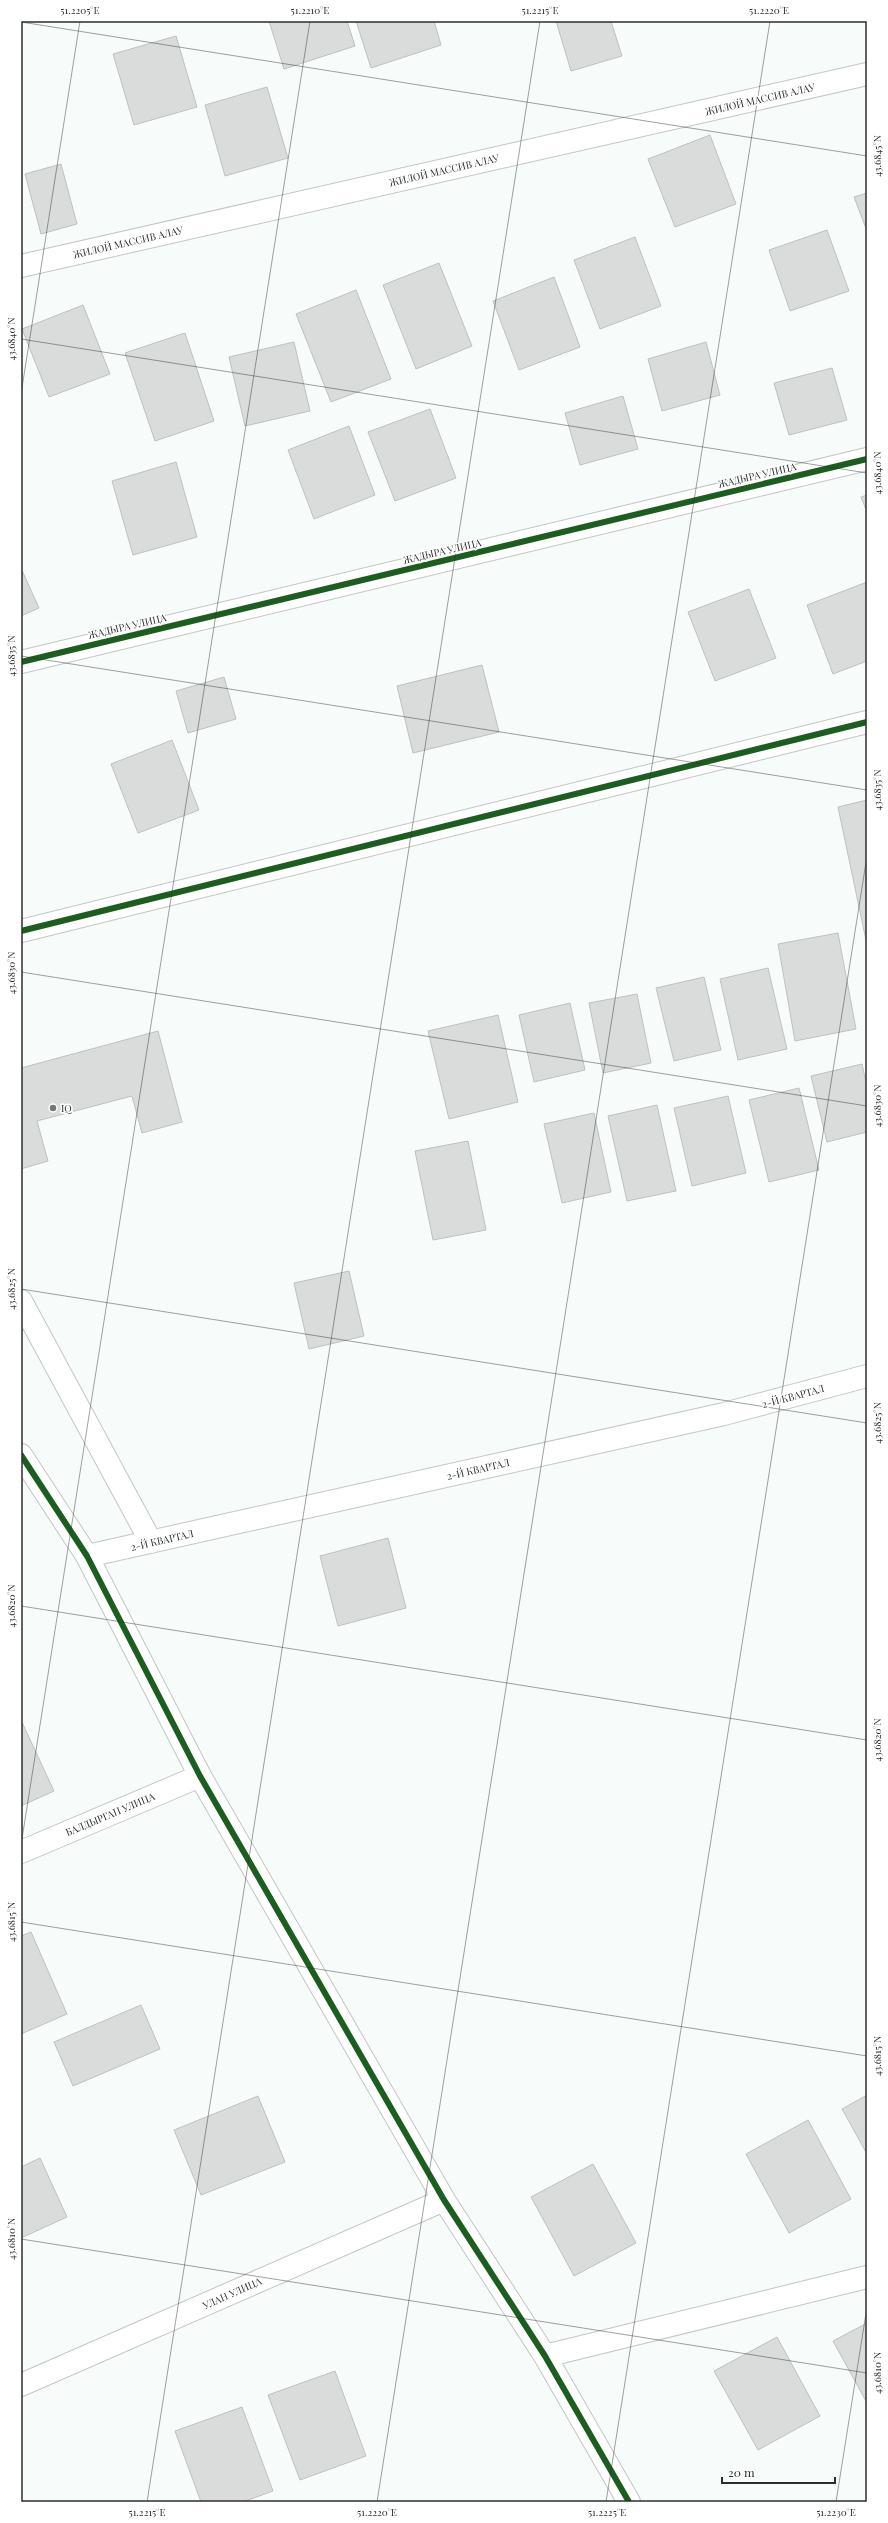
<svg xmlns="http://www.w3.org/2000/svg" width="888" height="2523" font-family="'Playfair Display',serif">
  <style>
    .building { fill: #dadcdc; stroke: #bfc1c1 }
    .lines { fill: none; stroke-linecap: round; stroke-linejoin: round }
    .street-casing { stroke: #c2c6c5; stroke-width: 24 }
    .street { stroke: #fefffe; stroke-width: 22 }
    .cycleway-casing { stroke: #fff; stroke-width: 8 }
    .cycleway { stroke: #1b5e20; stroke-width: 6 }
    .ticks { fill: none; stroke: #2c2e2e; stroke-width: 1; stroke-opacity: 0.45 }
    .poi-dot { fill: #737675; stroke: #fff; stroke-width: 1.5 }
    .labels { text-anchor: middle; dominant-baseline: central; stroke-width: 3; stroke-linejoin: round; paint-order: stroke }
    .street-label { font-size: 10px; fill: #2c2e2e; stroke: #fff }
    .poi-label { font-size: 10px; fill: #2c2e2e; stroke: #fff; text-anchor: start }
    .neatline { fill: none; stroke: #2c2e2e; stroke-width: 1.5 }
    .ticks-label { font-size: 10px; text-anchor: middle; fill: #2c2e2e }
  </style>
  <rect width="100%" height="100%" fill="#f7fcfa"/>
  <path class="building" d="M269,21H347L355,46L284,69Z
    M356,21H434L441,45L371,68Z
    M556,21H611L622,56L571,71Z
    M176,36L197,107L134,125L113,54Z
    M267,87L288,158L225,176L205,105Z
    M710,135L736,204L675,227L648,159Z
    M61,164L77,224L41,234L25,174Z
    M867,193V231L854,197Z
    M827,230L849,291L790,311L769,250Z
    M635,237L661,306L600,329L574,260Z
    M439,263L472,346L416,369L383,285Z
    M554,277L580,347L519,370L493,301Z
    M356,290L391,379L331,402L296,314Z
    M83,305L110,374L49,397L22,329Z
    M185,333L214,421L155,441L125,353Z
    M294,342L310,411L245,426L229,357Z
    M706,342L720,395L662,411L648,359Z
    M832,368L847,420L789,435L774,383Z
    M623,396L638,449L580,465L565,413Z
    M430,409L456,478L395,501L368,432Z
    M349,426L375,495L314,519L288,450Z
    M176,462L197,537L133,555L112,481Z
    M867,495V512L861,497Z
    M21,568L39,608L21,616Z
    M867,582V661L833,674L807,605Z
    M749,589L776,658L715,681L688,612Z
    M482,665L499,732L413,753L397,686Z
    M224,677L236,719L188,733L176,691Z
    M172,740L199,810L138,833L111,764Z
    M867,800V945L838,807Z
    M838,933L856,1029L795,1041L778,944Z
    M768,968L787,1049L738,1060L720,979Z
    M704,977L721,1050L674,1061L656,988Z
    M637,994L651,1063L603,1073L589,1003Z
    M570,1003L585,1070L534,1082L519,1015Z
    M498,1015L518,1102L449,1119L428,1031Z
    M158,1031L182,1122L142,1133L132,1096L37,1121L48,1161L21,1169V1068Z
    M862,1064L867,1087V1132L827,1142L811,1076Z
    M799,1088L819,1170L769,1182L749,1100Z
    M728,1096L746,1173L692,1186L674,1108Z
    M657,1105L676,1191L627,1201L608,1116Z
    M594,1113L611,1192L562,1203L544,1124Z
    M468,1141L486,1230L433,1240L415,1151Z
    M349,1271L364,1336L309,1349L294,1283Z
    M388,1538L406,1608L338,1626L320,1556Z
    M21,1720L54,1791L21,1806Z
    M31,1932L67,2014L21,2034V1936Z
    M141,2005L160,2049L73,2086L54,2042Z
    M867,2095V2154L842,2109Z
    M258,2096L285,2162L201,2195L174,2130Z
    M808,2120L851,2199L789,2233L746,2154Z
    M40,2158L67,2217L21,2238V2167Z
    M593,2164L636,2243L574,2276L531,2197Z
    M867,2323V2403L833,2341Z
    M777,2337L820,2416L758,2450L714,2371Z
    M335,2371L366,2456L300,2480L268,2395Z
    M242,2407L273,2491L243,2502H201L175,2431Z"/>
  <g class="lines">
    <defs>
      <path id="street" d="M21,266L867,74
        M21,662L867,459
        M21,931L867,722
        M21,1301L151,1542
        M21,1455L87,1556L200,1776L444,2200L545,2356L629,2502
        M87,1556L724,1414L867,1376
        M21,1852L200,1776
        M545,2356L867,2277
        M21,2385L444,2200"/>
    </defs>
    <use href="#street" class="street-casing"/>
    <use href="#street" class="street"/>
    <defs>
      <path id="cycleway" d="M21,662L867,459
        M21,931L867,722
        M21,1455L87,1556L200,1776L444,2200L545,2356L629,2502"/>
    </defs>
    <use href="#cycleway" class="cycleway-casing"/>
    <use href="#cycleway" class="cycleway"/>
  </g>
  <path class="ticks" d="M21,22L867,156M21,339L867,473M21,394L80,21M21,656L867,790M21,972L867,1106M21,1289L867,1423M21,1606L867,1740M21,1845L310,21M21,1922L867,2056M21,2239L867,2373M147,2502L540,21M377,2502L770,21M606,2502L867,856M836,2502L867,2307"/>
  <circle class="poi-dot" cx="53" cy="1108" r="4"/>
  <g class="labels">
    <g class="street-label">
      <text transform="translate(760 99) rotate(-13)">ЖИЛОЙ МАССИВ АЛАУ</text>
      <text transform="translate(444 170) rotate(-13)">ЖИЛОЙ МАССИВ АЛАУ</text>
      <text transform="translate(128 242) rotate(-13)">ЖИЛОЙ МАССИВ АЛАУ</text>
      <text transform="translate(757 475) rotate(-13)">ЖАДЫРА УЛИЦА</text>
      <text transform="translate(442 551) rotate(-13)">ЖАДЫРА УЛИЦА</text>
      <text transform="translate(127 626) rotate(-13)">ЖАДЫРА УЛИЦА</text>
      <text transform="translate(793 1396) rotate(-15)">2-Й КВАРТАЛ</text>
      <text transform="translate(478 1469) rotate(-13)">2-Й КВАРТАЛ</text>
      <text transform="translate(162 1540) rotate(-13)">2-Й КВАРТАЛ</text>
      <text transform="translate(110 1814) rotate(-23)">БАЛДЫРГАН УЛИЦА</text>
      <text transform="translate(232 2293) rotate(-24)">УЛАН УЛИЦА</text>
    </g>
    <g class="poi-label">
      <text x="61" y="1108">IQ</text>
    </g>
  </g>
  <rect width="888" height="2523" fill="none" stroke="#ffffff" stroke-width="44"/>
  <path d="M722 2477v6h113v-6" fill="none" stroke="#2c2e2e" stroke-width="2"/>
  <text x="728" y="2477" font-size="12" fill="#2c2e2e" stroke="#ffffff" stroke-width="3" paint-order="stroke">20 m</text>
  <rect x="22" y="22" width="844" height="2479" class="neatline"/>
  <g class="ticks-label">
    <text x="80" y="14">51.2205°E</text>
    <text x="310" y="14">51.2210°E</text>
    <text x="540" y="14">51.2215°E</text>
    <text x="769" y="14">51.2220°E</text>
    <text transform="translate(877 156) rotate(-90)" y="4">43.6845°N</text>
    <text transform="translate(11 339) rotate(-90)" y="4">43.6840°N</text>
    <text transform="translate(877 473) rotate(-90)" y="4">43.6840°N</text>
    <text transform="translate(11 656) rotate(-90)" y="4">43.6835°N</text>
    <text transform="translate(877 790) rotate(-90)" y="4">43.6835°N</text>
    <text transform="translate(11 973) rotate(-90)" y="4">43.6830°N</text>
    <text transform="translate(877 1106) rotate(-90)" y="4">43.6830°N</text>
    <text transform="translate(11 1289) rotate(-90)" y="4">43.6825°N</text>
    <text transform="translate(877 1423) rotate(-90)" y="4">43.6825°N</text>
    <text transform="translate(11 1606) rotate(-90)" y="4">43.6820°N</text>
    <text transform="translate(877 1740) rotate(-90)" y="4">43.6820°N</text>
    <text transform="translate(11 1922) rotate(-90)" y="4">43.6815°N</text>
    <text transform="translate(877 2056) rotate(-90)" y="4">43.6815°N</text>
    <text transform="translate(11 2239) rotate(-90)" y="4">43.6810°N</text>
    <text transform="translate(877 2373) rotate(-90)" y="4">43.6810°N</text>
    <text x="147" y="2516">51.2215°E</text>
    <text x="377" y="2516">51.2220°E</text>
    <text x="607" y="2516">51.2225°E</text>
    <text x="836" y="2516">51.2230°E</text>
  </g>
</svg>
